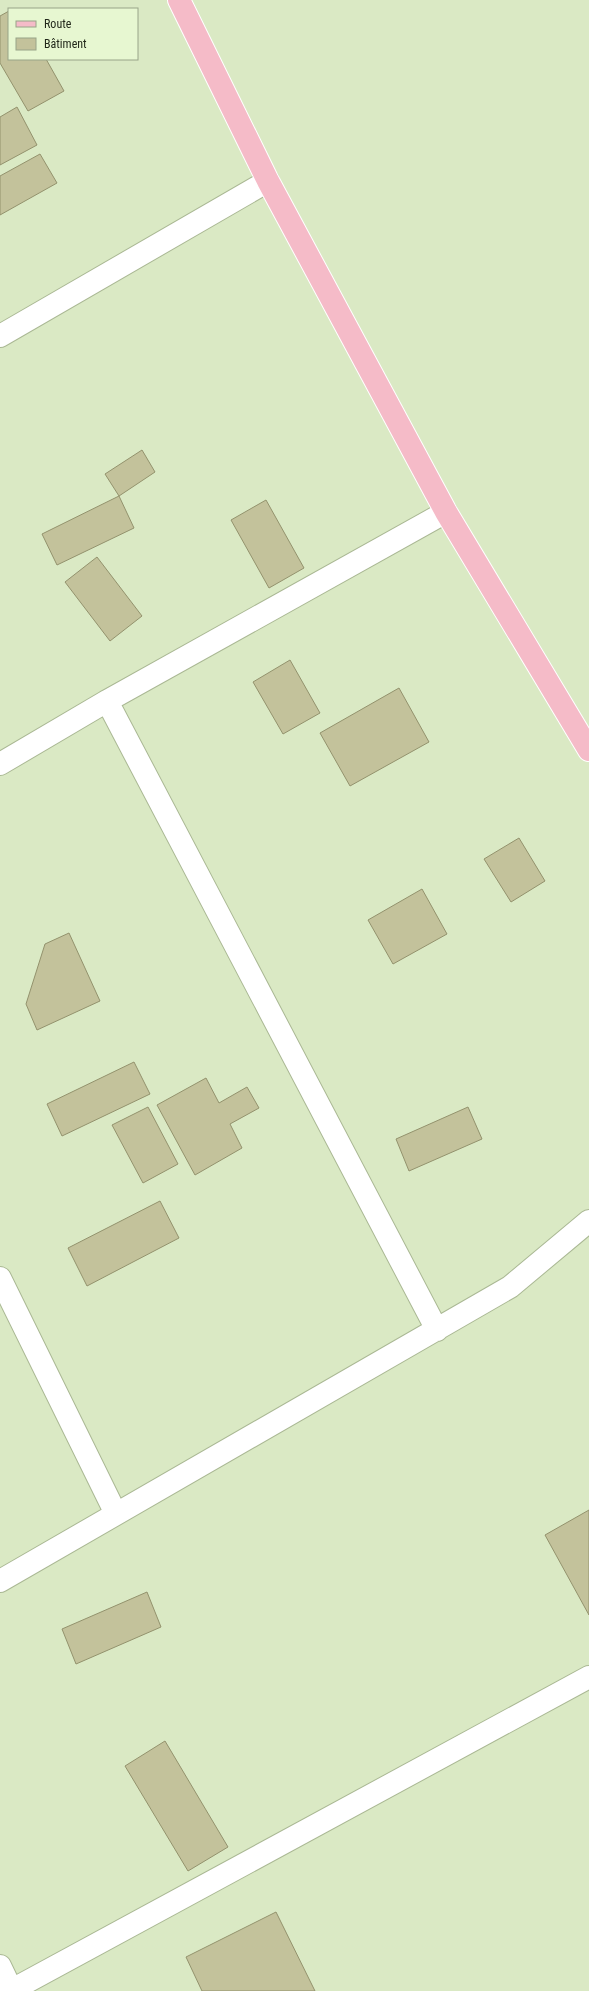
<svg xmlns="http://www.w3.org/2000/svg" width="589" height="1991" font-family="'Roboto Condensed',sans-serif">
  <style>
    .building { fill: #c3c29b; stroke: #93926d }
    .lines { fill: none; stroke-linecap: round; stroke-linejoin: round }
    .minor-casing { stroke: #aab894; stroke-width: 24 }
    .major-casing { stroke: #fff; stroke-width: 24 }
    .minor { stroke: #fff; stroke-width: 22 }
    .major { stroke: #f5bbc8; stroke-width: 22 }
  </style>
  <rect width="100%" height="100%" fill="#dae9c4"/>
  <path class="building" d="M9,11V59H46L64,91L28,111L0,63V16Z
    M17,107L37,145L0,165V117Z
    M40,154L57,183L0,215V176Z
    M142,450L155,472L119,496L105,474Z
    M119,496L134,528L57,565L42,534Z
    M266,500L304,568L269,588L231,520Z
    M97,557L142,616L110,641L65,582Z
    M290,660L320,713L283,734L253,682Z
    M399,688L429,742L350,786L320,733Z
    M519,838L545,881L511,902L484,859Z
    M422,889L447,934L393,964L368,920Z
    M69,933L100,1001L37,1030L26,1004L45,944Z
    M134,1062L150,1094L62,1136L47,1104Z
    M206,1078L219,1103L247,1087L259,1108L230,1124L242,1148L195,1175L157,1105Z
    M148,1107L178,1164L143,1183L112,1125Z
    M468,1107L482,1139L409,1171L396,1139Z
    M160,1201L179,1238L87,1286L68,1248Z
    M589,1510V1615L545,1535Z
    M147,1592L161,1627L76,1664L62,1629Z
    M165,1741L228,1847L188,1871L125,1766Z
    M276,1912L315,1991H202L186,1957Z"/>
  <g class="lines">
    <defs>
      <path id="minor" d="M0,336L268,181
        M107,701L437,1330
        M0,764L107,701L446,512
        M0,1278L116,1514
        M0,1581L510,1287L589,1221
        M0,1966L12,1991
        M12,1990L589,1677"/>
      <path id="major" d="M179,0L268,181L446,512L589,750"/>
    </defs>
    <use href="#minor" class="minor-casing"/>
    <use href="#major" class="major-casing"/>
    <use href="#minor" class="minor"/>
    <use href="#major" class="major"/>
  </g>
  <rect x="8" y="8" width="130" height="52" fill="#e7f7d1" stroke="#98a488"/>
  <rect x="16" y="21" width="20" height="6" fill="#f5bbc8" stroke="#98a488"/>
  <text x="44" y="28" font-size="12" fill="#22281a">Route</text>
  <rect x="16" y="38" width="20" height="12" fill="#c3c29b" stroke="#98a488"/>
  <text x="44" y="48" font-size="12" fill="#22281a">Bâtiment</text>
</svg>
